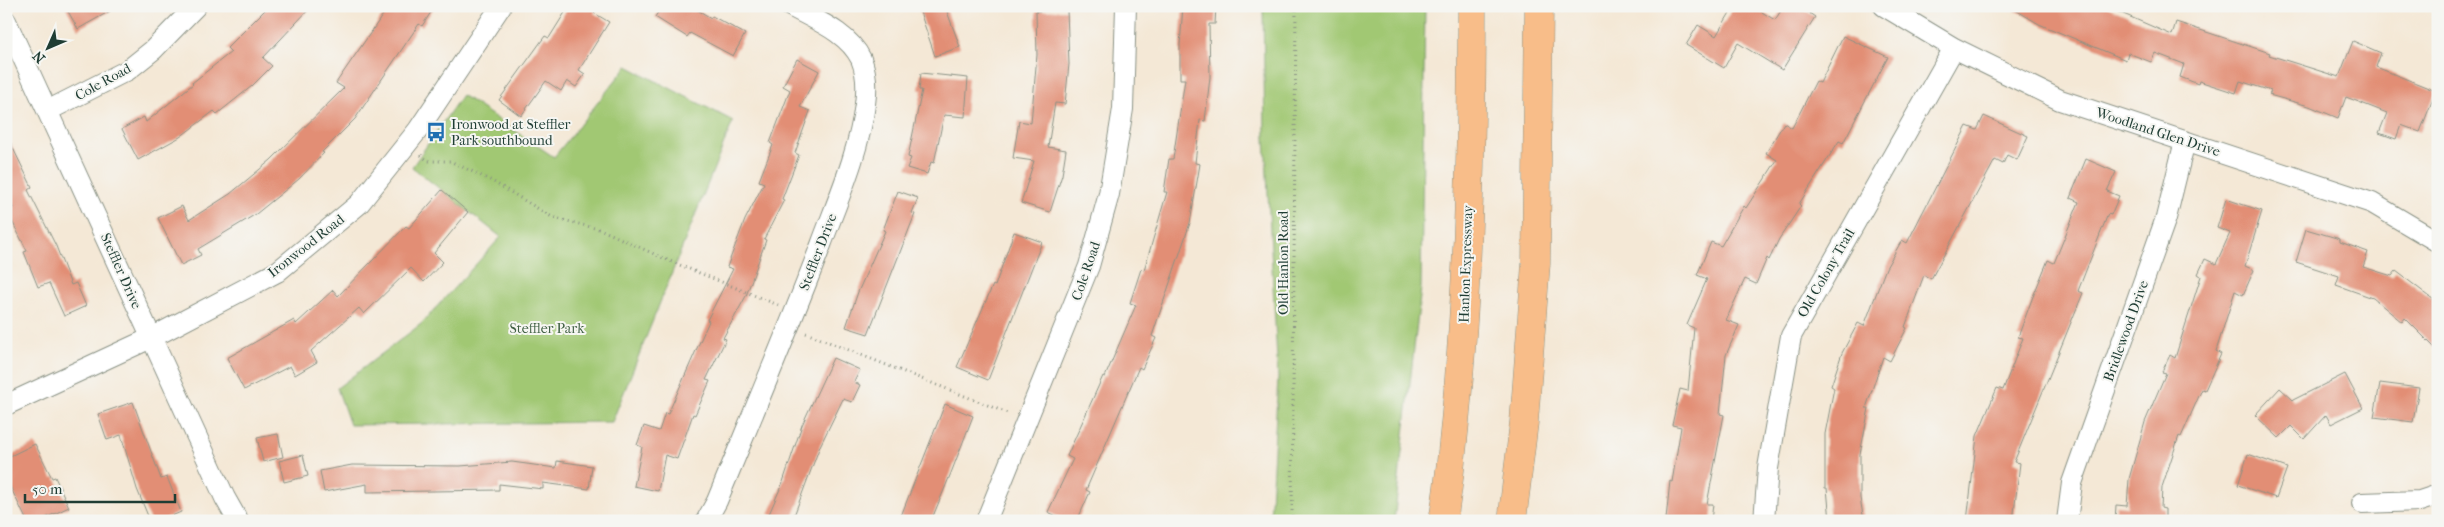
<svg xmlns="http://www.w3.org/2000/svg" width="2444" height="527" font-family="'IM FELL French Canon',serif">
  <style>
    .green { fill: #a1c873; stroke: #608254 }
    .building { fill: #e28e74 }
    .lines { fill: none; stroke-linecap: round; stroke-linejoin: round }
    .minor-casing { stroke: #8a9285; stroke-width: 22 }
    .trunk-casing { stroke: #8a9285; stroke-width: 29 }
    .path { stroke: #8a9285; stroke-width: 3; stroke-dasharray: 1 4; stroke-linecap: butt }
    .minor { stroke: #fff; stroke-width: 20 }
    .trunk { stroke: #f8bd89; stroke-width: 28 }
    .labels { text-anchor: middle; dominant-baseline: central; stroke-width: 4; stroke-linejoin: round; paint-order: stroke }
    .street-label { font-size: 14px; fill: #1f3d34; stroke: #f6f6f2 }
    .poi-label { font-size: 14px; fill: #1f3d34; stroke: #f6f6f2; text-anchor: start }
    .park-label { font-size: 14px; fill: #406044; stroke: #f6f6f2 }
  </style>
  <rect width="100%" height="100%" fill="#f6f6f2"/>
  <filter id="ink" filterUnits="userSpaceOnUse"><feTurbulence type="fractalNoise" baseFrequency=".02" numOctaves="2"/><feDisplacementMap in="SourceGraphic" scale="10" xChannelSelector="R" yChannelSelector="G"/><feConvolveMatrix kernelMatrix="1 2 1 2 8 2 1 2 1" color-interpolation-filters="sRGB"/></filter>
  <filter id="wash" filterUnits="userSpaceOnUse"><feTurbulence type="fractalNoise" baseFrequency=".0096" numOctaves="4" result="noise"/><feDisplacementMap in="SourceGraphic" scale="20" xChannelSelector="R" yChannelSelector="G"/><feGaussianBlur stdDeviation="1.12" result="paint"/><feColorMatrix in="noise" values="0 0 0 0 0 0 0 0 0 0 0 0 0 0 0 0 0 1.4 0 .05"/><feComposite in="paint" operator="in"/></filter>
  <g filter="url(#wash)">
    <rect width="100%" height="100%" fill="#f4e8d6"/>
    <path class="green" d="M1263,6H1425L1421,288L1394,521H1270L1278,378L1265,138Z
      M627,66L733,121L612,422L350,425L337,388L421,324L501,237L412,167L462,95L554,157Z"/>
    <g id="blocks">
      <path class="building" d="M65,6H119L78,29Z
        M269,6H312L263,58L272,66L252,86L217,114L214,111L180,137L138,160L122,129L144,117L146,122L193,84L192,83L231,52L227,48Z
        M389,6H435L422,26L419,24L355,119L322,152L324,153L299,179L256,214L198,249L201,255L181,265L158,218L182,206L189,220L230,194L271,160L344,88L336,83Z
        M569,6H598L594,13L609,22L579,70L585,74L576,87L567,81L561,91L546,81L521,116L499,100L545,36L549,38Z
        M662,6H691L711,18L712,16L745,34L733,56L690,33L687,37L655,17Z
        M918,6H945L960,47L935,56Z
        M1183,6H1216L1215,24H1209L1210,77L1205,121L1200,120L1195,163L1200,164L1190,223L1152,336L1156,338L1142,369L1139,367L1086,490L1090,492L1077,521H1067L1048,512L1073,459L1067,456L1103,376L1105,377L1136,305L1130,303L1141,269L1144,270L1167,192H1164L1169,159H1173L1185,79H1180V45Z
        M1734,6H1752L1775,20L1784,6H1799L1815,17L1782,70L1738,43L1724,68L1686,45L1698,25L1716,36Z
        M2009,6H2105L2172,35L2176,22L2270,53L2269,55L2339,77L2353,41L2381,53L2376,67L2436,91L2420,132L2401,125L2396,139L2379,133L2387,113L2346,97L2338,118L2309,106L2269,95L2271,91L2240,81L2236,93L2199,81L2198,84L2180,77L2184,64L2155,53L2151,62L2128,53L2126,60L2039,24Z
        M1067,10L1069,64L1065,104L1055,103L1048,147L1066,150L1062,175L1050,212L1021,203L1034,161L1013,158L1019,121L1031,123L1037,55L1036,11Z
        M1843,36L1888,57L1843,143L1839,141L1799,204L1801,206L1779,239L1769,260L1767,258L1756,284L1745,279L1726,320L1739,325L1726,355L1720,414L1724,415L1707,504H1713L1711,521L1666,519L1670,481L1672,482L1681,427L1672,425L1680,389L1688,391L1694,328L1687,325L1707,279L1697,275L1711,242L1721,246L1744,206L1746,208L1777,160L1766,153L1784,123L1792,128L1816,81L1820,83Z
        M797,59L819,71L800,107L810,111L795,153L799,155L782,199L784,200L764,239L766,240L746,296L723,338L726,339L706,380L710,381L695,415L693,414L677,459L665,455L658,491L634,486L642,447L637,445L644,426L659,431L665,413L668,414L709,321L707,320L733,269L727,267L745,220L764,183L759,181L773,145L770,143L790,90L783,86Z
        M921,73L968,78L965,117L944,115L934,163L931,162L927,174L907,168L911,158L908,157L922,90H919Z
        M1984,116L2028,136L2017,160L2007,155L2003,164L1995,160L1931,279L1924,275L1905,327L1907,328L1890,361L1883,357L1866,408H1869L1860,454V498L1864,521H1830L1827,488H1825V434L1834,388L1831,386L1842,353L1858,323L1864,326L1886,268L1902,240L1907,243L1967,126L1977,130Z
        M6,134L32,187L28,190L56,246L71,285L76,283L86,306L64,316L49,283L38,287L24,252L27,251L7,211L13,208L6,193Z
        M2086,159L2116,172L2107,191L2119,196L2111,215L2108,214L2078,291L2083,293L2014,462L2020,463L2013,521H1967L1977,436L1997,388L2003,390L2023,338L2018,337L2032,299L2048,260L2054,263L2079,202L2070,198Z
        M442,190L468,212L434,253L443,262L424,282L411,268L364,314L359,308L311,351L317,362L295,375L290,366L244,390L227,358L294,320L296,324L333,290L338,296L406,226L409,228Z
        M898,191L918,198L912,213L915,214L868,334L846,327L858,292L885,231L883,230Z
        M2226,199L2262,211L2245,266L2254,270L2243,295L2235,291L2216,351L2221,354L2205,390L2202,389L2181,437L2179,436L2162,487L2161,508L2165,509V521H2115L2116,505L2127,506L2129,479L2145,422L2166,373L2162,372L2170,355L2175,358L2201,276L2198,274L2205,259L2216,264L2230,233L2217,228Z
        M2306,229L2340,239V242L2368,252L2363,267L2392,276L2396,271L2438,303V351L2405,318L2402,322L2373,298L2336,285L2339,276L2296,262Z
        M1014,232L1042,242L988,380L957,367L993,285L995,286Z
        M833,358L860,370L854,382L860,385L852,402L843,399L820,446L792,521H786L769,514L783,482L802,425Z
        M2345,374L2363,408L2331,424L2326,415L2304,439L2291,426L2279,438L2255,415L2280,388L2293,400Z
        M2380,383L2419,388L2413,422L2374,417Z
        M133,402L161,479L167,477L181,512L160,521H150L137,489L121,435L107,440L98,414Z
        M945,404L973,416L951,473L931,521H899Z
        M278,434L283,457L263,462L257,438Z
        M35,444L52,478L55,477L69,507L39,521H27L6,478V458Z
        M2248,454L2287,468L2276,498L2238,485Z
        M303,455L308,476L284,482L279,461Z
        M557,461L592,466L589,489L543,483V489L499,484V490L367,492V484L324,492L320,471L352,465L460,466L512,462L556,468Z"/>
    </g>
  </g>
  <g filter="url(#ink)">
    <use href="#blocks" fill-opacity="0" stroke="#8a9285" stroke-width="1"/>
    <g class="lines">
      <defs>
        <path id="minor" d="M1884,6L1954,48L2060,100L2372,203L2438,242
          M6,21L225,498L238,521
          M49,110L128,70L153,50L196,6
          M6,405L153,337L277,272L359,204L418,130L501,6
          M2362,503L2420,501L2438,495
          M706,521L717,501C752,416 788,331 821,245C838,199 859,153 865,104C867,90 867,73 861,59C848,32 815,20 790,6
          M986,521L1089,266L1109,194L1123,109L1126,6
          M1764,521L1768,468L1791,336L1954,48
          M2067,521L2072,483L2166,218L2185,141"/>
        <path id="trunk" d="M1443,521C1451,474 1455,425 1459,378C1469,254 1472,130 1472,6
          M1512,521L1524,422L1536,263L1539,6"/>
      </defs>
      <use href="#minor" class="minor-casing"/>
      <use href="#trunk" class="trunk-casing"/>
      <path class="path" d="M421,155L428,161H450L492,181L552,217L602,230L665,259L778,305
        M806,333L1010,414
        M1292,521L1296,6"/>
      <use href="#minor" class="minor"/>
      <use href="#trunk" class="trunk"/>
    </g>
  </g>
  <defs>
    <symbol id="bus-bare" viewBox="-9 -9 18 18"><path d="M-5-6H5V4H4V6H2V4H-2V6H-4V4H-5ZM-3.5-4V0h7V-4ZM-3.5 1.2v1.5H-2V1.2ZM2 1.2v1.5H3.5V1.2Z" fill="#1f6fb2" stroke="#f6f6f2" stroke-width="2.5" paint-order="stroke"/></symbol>
  </defs>
  <g fill-rule="evenodd">
    <use href="#bus-bare" x="422" y="118" width="28" height="28"/>
  </g>
  <g class="labels">
    <g class="street-label">
      <text transform="translate(103 82) rotate(-29)">Cole Road</text>
      <text transform="translate(2158 132) rotate(18)">Woodland Glen Drive</text>
      <text transform="translate(306 246) rotate(-38)">Ironwood Road</text>
      <text transform="translate(818 252) rotate(-69)">Steffler Drive</text>
      <text transform="translate(1283 263) rotate(-90)">Old Hanlon Road</text>
      <text transform="translate(1466 264) rotate(-88)">Hanlon Expressway</text>
      <text transform="translate(121 271) rotate(66)">Steffler Drive</text>
      <text transform="translate(1086 271) rotate(-71)">Cole Road</text>
      <text transform="translate(1826 273) rotate(-60)">Old Colony Trail</text>
      <text transform="translate(2126 331) rotate(-70)">Bridlewood Drive</text>
    </g>
    <g class="poi-label">
      <text x="451" y="124">Ironwood at Steffler<tspan x="451" dy="16">Park southbound</tspan></text>
    </g>
    <g class="park-label">
      <text x="547" y="328">Steffler Park</text>
    </g>
  </g>
  <rect width="2444" height="527" fill="none" stroke="#f6f6f2" stroke-width="25"/>
  <g transform="translate(48 48) rotate(225)" stroke="#f6f6f2" stroke-width="4" paint-order="stroke">
  <path d="M0-4L9 19L0 12L-9 19Z" fill="#1f3d34"/>
  <text y="-8" font-size="14" font-weight="bold" text-anchor="middle" fill="#1f3d34">N</text>
  </g>
  <path d="M25 494v8h150v-8" fill="none" stroke="#1f3d34" stroke-width="2.5"/>
  <text x="32" y="494" font-size="15" fill="#1f3d34" stroke="#f6f6f2" stroke-width="4" paint-order="stroke">50 m</text>
</svg>
